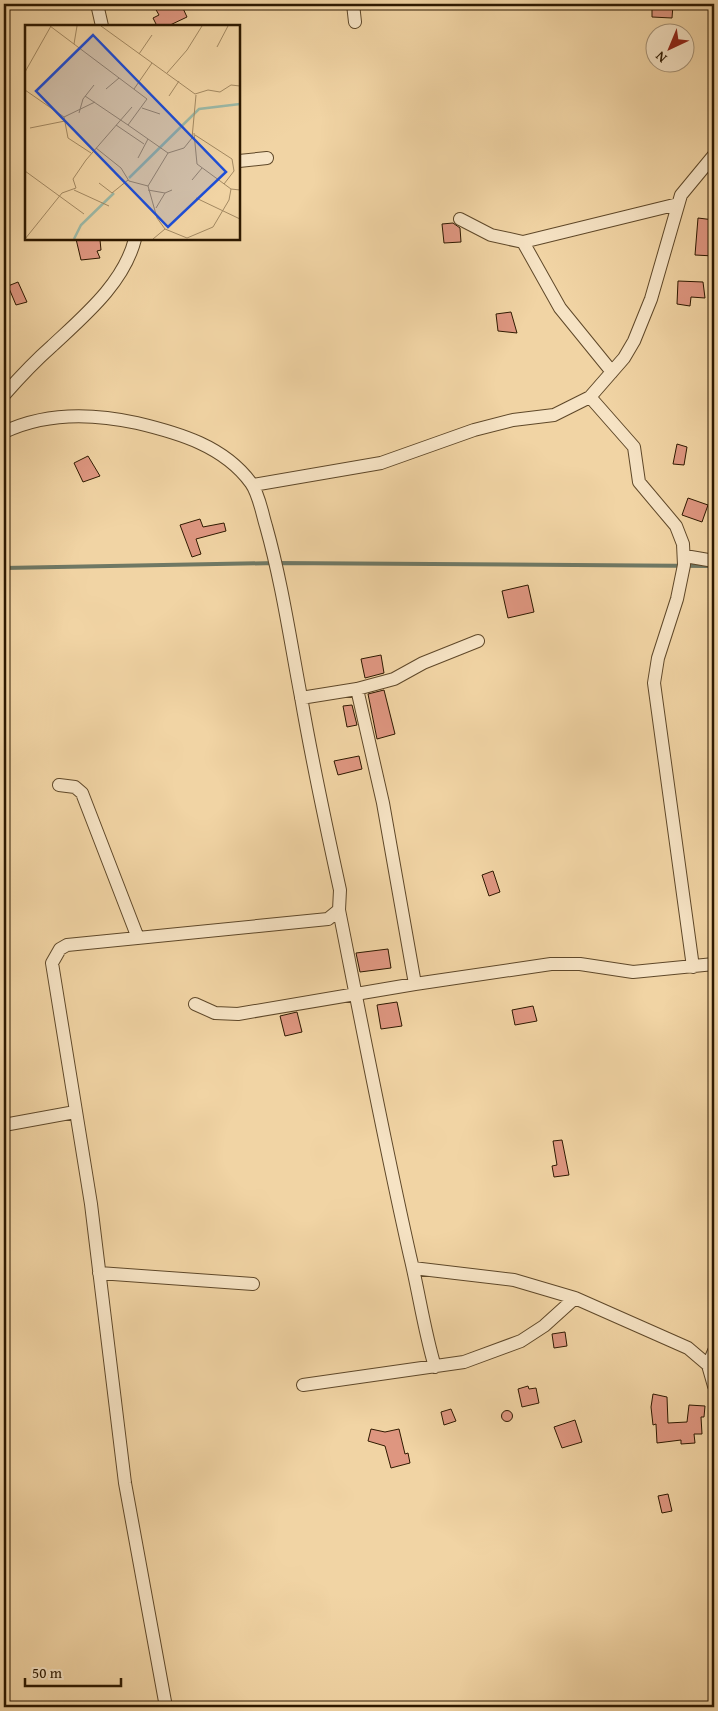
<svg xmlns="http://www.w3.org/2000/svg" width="718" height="1711" font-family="'Gentium Book Plus',serif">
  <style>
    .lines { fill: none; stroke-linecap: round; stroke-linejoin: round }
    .stream { stroke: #6f7864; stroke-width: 4 }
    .building { fill: #de9680; stroke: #2e1900 }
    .minor-casing { stroke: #5f4829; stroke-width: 14 }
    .minor { stroke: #f6e3c4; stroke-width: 12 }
    .inset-river { fill: none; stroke: #9bb8a6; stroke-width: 2.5 }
    .inset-road { fill: none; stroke: #a38962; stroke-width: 1 }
    .view { fill: #1d4ed8; fill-opacity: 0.15; stroke: #1d4ed8; stroke-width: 2.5 }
    .inset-edge { fill: none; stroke: #2e1900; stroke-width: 2.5 }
  </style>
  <rect width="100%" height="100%" fill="#f1d4a4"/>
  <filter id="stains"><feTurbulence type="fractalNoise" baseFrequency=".004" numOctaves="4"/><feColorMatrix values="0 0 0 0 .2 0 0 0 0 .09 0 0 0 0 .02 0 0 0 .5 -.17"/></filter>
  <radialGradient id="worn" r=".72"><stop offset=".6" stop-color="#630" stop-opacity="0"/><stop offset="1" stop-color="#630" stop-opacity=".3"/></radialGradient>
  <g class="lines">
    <path class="stream" d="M4,568L276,563L709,566"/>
  </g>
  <path class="building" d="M165,4H181L187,17L168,26H157L153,18L159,15L155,8Z
    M652,4L673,5L672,18L652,17Z
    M698,218L714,220V256L695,255Z
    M453,223L460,228L461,242L444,243L442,224Z
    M76,239L100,240L101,250L97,251L100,258L81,260Z
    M678,281L703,282L705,298L691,297L690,306L677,304Z
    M18,282L27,302L16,305L8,286Z
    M511,312L517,333L498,331L496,314Z
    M677,444L687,447L684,465L673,464Z
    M88,456L100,476L83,482L74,463Z
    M688,498L708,505L702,522L682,515Z
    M200,519L203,527L224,523L226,531L196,539L201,554L192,557L180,525Z
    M528,585L534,612L508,618L502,591Z
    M381,655L384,673L365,678L361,659Z
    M384,690L395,734L377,739L368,694Z
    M352,705L357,725L347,727L343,706Z
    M359,756L362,769L338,775L334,761Z
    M493,871L500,892L489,896L482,875Z
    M388,949L391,968L360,972L356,953Z
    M397,1002L402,1026L381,1029L377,1005Z
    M533,1006L537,1021L515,1025L512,1010Z
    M297,1012L302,1032L285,1036L280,1016Z
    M562,1140L569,1175L554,1177L552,1166L557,1165L553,1141Z
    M565,1332L567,1346L554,1348L552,1334Z
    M528,1386L529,1389L536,1388L539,1403L522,1407L518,1389Z
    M653,1394L667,1397L668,1423L687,1422L689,1405L705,1406L704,1417H701L702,1434H694L695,1443L681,1444V1440L657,1443L656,1424L653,1425L651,1407Z
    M451,1409L456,1421L444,1425L441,1412Z
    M501.5 1416a5.5 5.5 0 1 1 11 0a5.5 5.5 0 1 1-11 0Z
    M575,1420L582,1442L562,1448L554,1427Z
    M371,1429L385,1432L399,1429L405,1454L408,1453L410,1463L391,1468L385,1446L368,1441Z
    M668,1494L672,1511L662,1513L658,1496Z"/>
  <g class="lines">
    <defs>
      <path id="minor" d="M97,4L102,26
        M353,4L355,22
        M239,161L267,158
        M460,219L491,235L523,242L678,204
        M523,242L560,308L612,372
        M4,395C19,378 35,361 52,346C84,316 124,283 135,239
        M590,397L634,447L639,482L676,526L683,544L684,565L677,599L658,658L654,683L693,967
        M4,432C46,412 92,413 137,423C179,433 224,446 251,483C259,494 262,513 266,526C282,583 290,639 301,697C312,761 326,826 340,890L339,910L328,919L67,945L60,949L52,963L91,1204L125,1483L166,1707
        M253,485L381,463L474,430L513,420L554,415L590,397L624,358L634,341L651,299L681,195L714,155
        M685,556L714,561
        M357,689L383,803L415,984
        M301,698L357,689L394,679L423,663L478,641
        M59,785L75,787L82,793L138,938
        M339,910C362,1026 384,1141 410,1256C419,1293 424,1330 435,1367
        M195,1004L215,1013L238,1014L415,984L551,964H580L633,972L714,964
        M4,1125L75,1112
        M413,1268L514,1280L575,1298L688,1348L708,1365L714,1386
        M99,1273L253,1284
        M708,1365L714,1351
        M303,1385L464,1362L521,1341L544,1326L575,1298"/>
    </defs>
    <use href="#minor" class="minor-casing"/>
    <use href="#minor" class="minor"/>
  </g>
  <g transform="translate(25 25)">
    <rect width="215" height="215" fill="#f1d4a4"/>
    <path class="inset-river" d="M104,153L174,84L215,79M49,214L56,200L89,168"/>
    <path class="inset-road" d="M25,1L122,74L103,100L143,128L159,123L167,113L171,70M76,1L170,69L183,65L195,67L206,60L215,61M49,19L52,1M192,22L203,1M114,29L127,10M0,47L26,1M142,48L162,25L177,1M81,64L94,53M109,64L127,38M0,65L39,92L70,77M60,71L103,100M144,71L154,56M117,83L135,89M54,88L58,74L69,60M39,92L43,113L66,128M91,100L119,119M5,103L40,96M169,108L172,139L206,164L215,165M170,110L207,134L209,146L199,159M71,123L96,143L104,156L123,161M113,133L123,114M0,146L59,189M167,155L177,143M74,158L87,168L103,155M49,165L84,181M123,165L140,168M171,173L215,194M131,183L140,168L147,165M140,204L132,193L123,161L143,128M0,214L37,168L51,163L48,154L61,135L107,82M128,214L140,204L162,213L188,202L204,175L206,164"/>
    <path class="view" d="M68,10L201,147L143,202L11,66Z"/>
    <rect width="215" height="215" class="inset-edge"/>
  </g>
  <rect width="718" height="1711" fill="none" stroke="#f1d4a4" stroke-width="20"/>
  <rect x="5" y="5" width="708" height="1701" fill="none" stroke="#2e1900" stroke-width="2.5"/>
  <rect x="10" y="10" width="698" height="1691" fill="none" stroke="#2e1900"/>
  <g transform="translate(670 48) rotate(224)"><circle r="24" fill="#f6e3c4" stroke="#a69276"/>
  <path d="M0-4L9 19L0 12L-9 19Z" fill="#8f2418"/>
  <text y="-8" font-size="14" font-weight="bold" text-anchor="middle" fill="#2e1900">N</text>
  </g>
  <path d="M25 1678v8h96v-8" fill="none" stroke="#2e1900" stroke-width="2.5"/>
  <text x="32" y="1678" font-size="15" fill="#2e1900" stroke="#f6e3c4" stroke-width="4" paint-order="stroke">50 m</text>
  <rect width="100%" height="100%" filter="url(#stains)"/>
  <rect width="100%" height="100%" fill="url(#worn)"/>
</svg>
